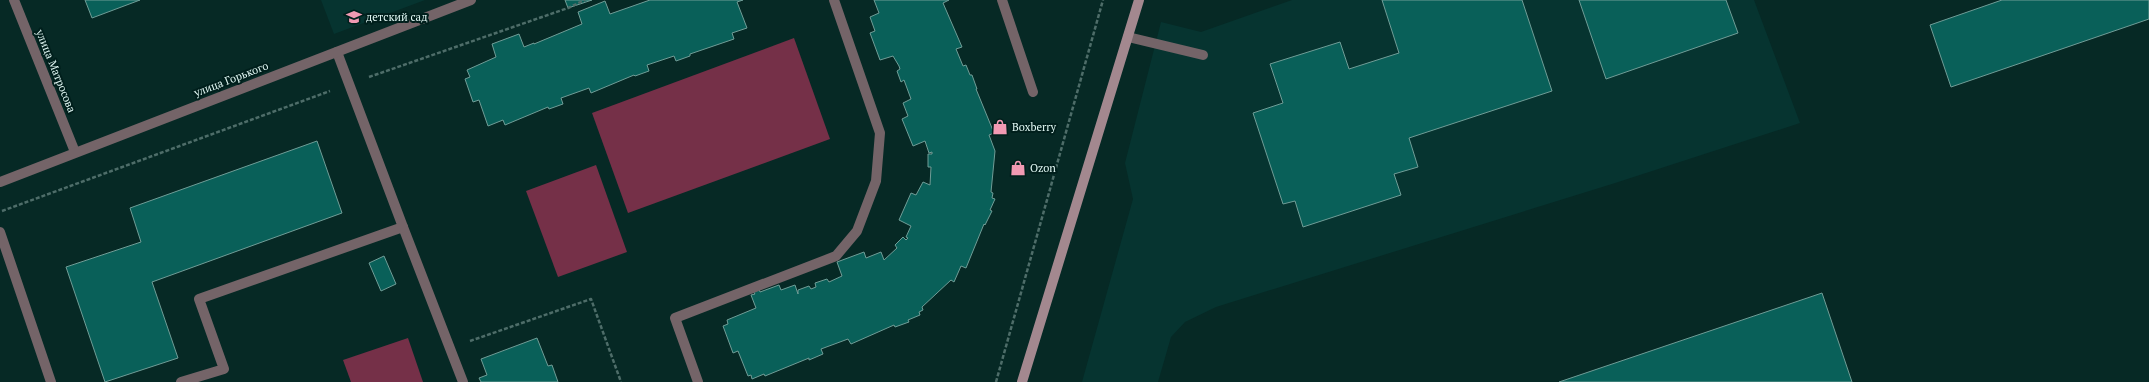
<svg xmlns="http://www.w3.org/2000/svg" width="2149" height="382" viewBox="0 0 2149 382" font-family="'PT Serif',serif">
<style>
.built{fill:#063430}
.green{fill:#753048}
.building{fill:#096059;stroke:#709d97}
.lines{fill:none;stroke-linecap:round;stroke-linejoin:round}
.path{stroke:#4e6d69;stroke-width:2.5;stroke-dasharray:4 2;stroke-linecap:butt}
.lane{stroke:#746468;stroke-width:10}
.street{stroke:#746468;stroke-width:10}
.secondary{stroke:#a3888f;stroke-width:10}
.labels{text-anchor:middle;stroke-width:4;stroke-linejoin:round;paint-order:stroke}
.poi-label{font-size:11px;fill:#e1f8f4;stroke:#001f1c;text-anchor:start}
.street-label{font-size:11px;fill:#e1f8f4;stroke:#001f1c}
</style>
<rect width="100%" height="100%" fill="#062925"/>
<g class="built">
<path d="M321,0H425L334,34Z"/>
<path d="M1292,0H1754L1800,123L1612,184L1216,307L1185,322L1171,337L1158,382H1082L1133,199L1125,163L1161,22L1201,32Z"/>
</g>
<g class="green">
<path d="M794,38L830,139L628,213L592,113Z"/>
<path d="M596,165L627,252L558,277L526,191Z"/>
<path d="M408,338L423,382H351L343,360Z"/>
</g>
<g class="building">
<path d="M85,0H140L92,18Z"/>
<path d="M565,0H592L568,8Z"/>
<path d="M650,0H743L737,2L747,28L732,33L734,39L690,54V56L676,61L674,56L647,65L649,71L635,76L634,75L591,93L589,88L561,98L563,104L549,109L548,107L505,125L503,120L488,126L479,100L473,102L465,79L470,77L467,70L496,57L492,44L519,34L524,47L534,43V44L582,24L578,12L605,1L610,14Z"/>
<path d="M874,0H949L943,3L962,47L956,49L963,66L966,65L970,75H972L977,89H976L994,133L989,135L995,151L991,192L993,193L992,198L995,199L990,210L992,211L985,225L984,224L966,268L961,266L954,282L951,280L922,307L923,310L919,312L920,315L908,320L909,322L895,327L894,325L851,344L848,339L821,349L823,354L809,360V358L765,376L764,374L752,379L751,375L748,376L738,351L733,353L723,326L728,324L727,320L756,308L751,295L755,294L753,291L759,289L760,292L779,285L781,290L795,285L798,294V290L809,286L811,289L816,287L815,283L827,279L829,282L842,276L837,262L864,252L866,258L881,252L884,260L897,248L895,245L903,237L906,240L908,238L906,237L911,226L899,220L911,193L916,195L923,182L930,185L931,167H928V154H932V152L929,153L925,141L913,146L902,119L908,116L903,103L911,99L904,80L901,82L897,71L900,69L899,66L893,56L880,60L870,33L875,31L870,17L879,13Z"/>
<path d="M1382,0H1522L1552,91L1409,138L1418,167L1394,174L1401,195L1303,227L1295,201L1283,204L1253,113L1283,103L1270,64L1340,42L1349,69L1399,53Z"/>
<path d="M1579,0H1726L1738,33L1606,79Z"/>
<path d="M2002,0H2149V19L1951,87L1930,25Z"/>
<path d="M317,141L342,213L152,282L178,358L105,382L66,267L141,242L130,208Z"/>
<path d="M384,256L396,284L381,291L369,263Z"/>
<path d="M1822,293L1852,382H1559Z"/>
<path d="M537,338L548,366L552,365L558,382H481L479,378L487,375L481,359Z"/>
</g>
<g class="lines">
<g class="path">
<path d="M369,77L568,8L585,0"/>
<path d="M2,211L330,91"/>
<path d="M470,341L591,299L621,382"/>
<path d="M996,382L1103,0"/>
</g>
<g class="lane">
<path d="M1002,0L1033,92"/>
<path d="M1128,37L1203,55"/>
<path d="M403,227L463,382"/>
<path d="M0,232L51,382"/>
<path d="M181,382L224,369L199,299L403,227L337,52"/>
<path d="M698,382L675,318L836,256L857,231L876,181L880,133L834,0"/>
</g>
<g class="street">
<path d="M14,0L75,152"/>
<path d="M0,182L471,0"/>
</g>
<path class="secondary" d="M1022,382L1139,0"/>
</g>
<defs>
<symbol id="school-bare" viewBox="-9 -9 18 18"><path d="M0-5L7-2L0 1L-7-2ZM-4 1L0 2.5L4 1V4Q0 6-4 4Z" fill="#f19ab3" stroke="#001f1c" stroke-width="2.5" paint-order="stroke"/></symbol>
<symbol id="shop-bare" viewBox="-9 -9 18 18"><path d="M-5-2.5h2.3a2.7 3.5 0 0 1 5.4 0H5L5.5 6h-11ZM-1.5-2.5h3a1.5 2.3 0 0 0-3 0Z" fill="#f19ab3" stroke="#001f1c" stroke-width="2.5" paint-order="stroke"/></symbol>
</defs>
<g fill-rule="evenodd">
<use href="#school-bare" x="343" y="6" width="22" height="22"/>
<use href="#shop-bare" x="989" y="116" width="22" height="22"/>
<use href="#shop-bare" x="1007" y="157" width="22" height="22"/>
</g>
<g class="labels">
<g class="poi-label">
<text x="366" y="21">детский сад</text>
<text x="1012" y="131">Boxberry</text>
<text x="1030" y="172">Ozon</text>
</g>
<g class="street-label">
<text transform="translate(56 71) rotate(68)" y="4">улица Матросова</text>
<text transform="translate(231 79) rotate(-21)" y="4">улица Горького</text>
</g>
</g>
</svg>
